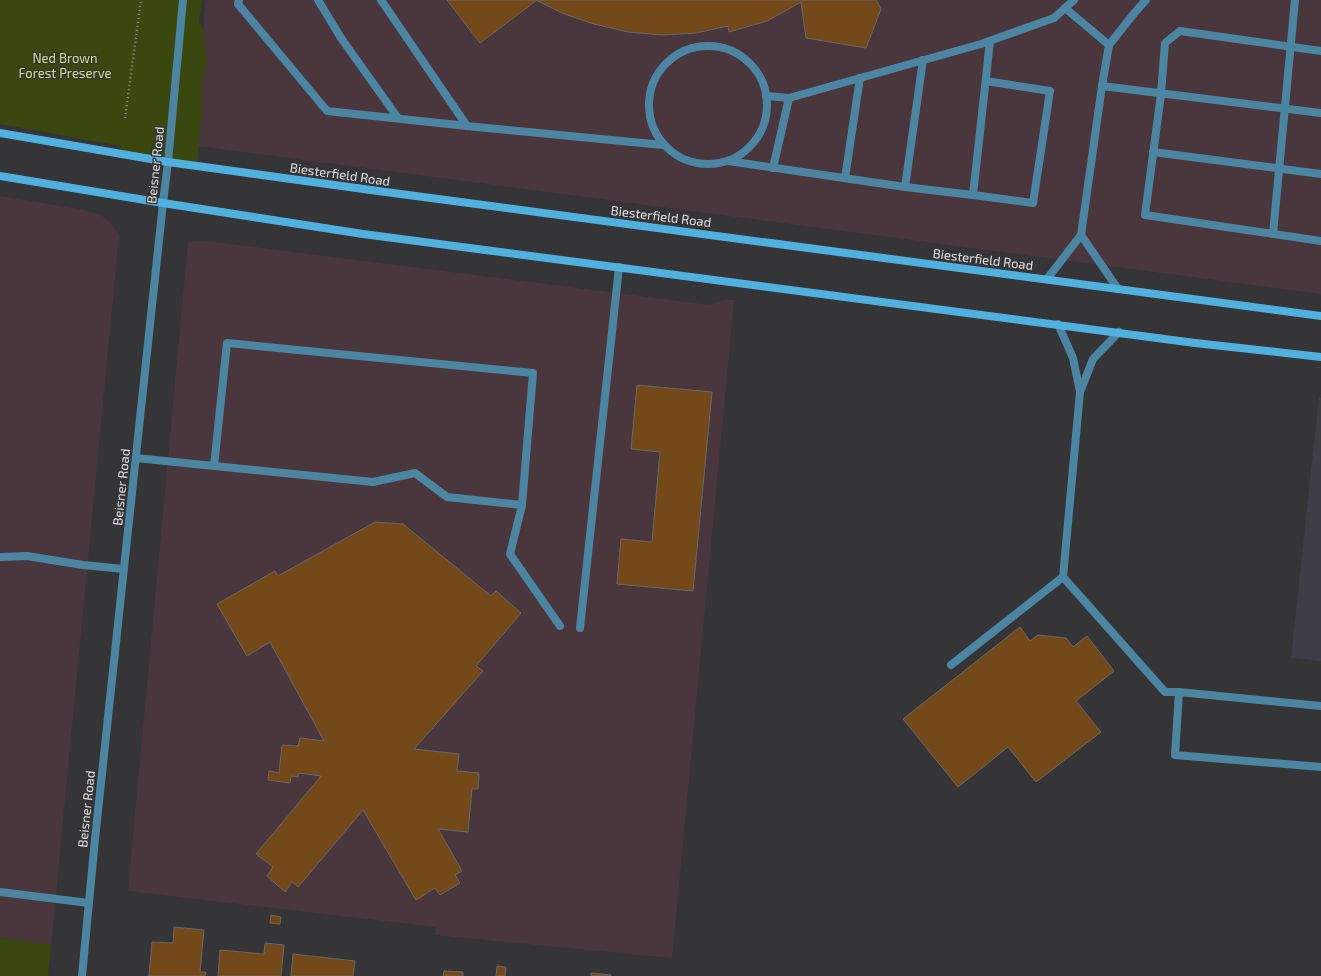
<svg xmlns="http://www.w3.org/2000/svg" width="1321" height="976" viewBox="0 0 1321 976" font-family="'Exo 2',sans-serif">
<style>
.built{fill:#3f3d46}
.medical{fill:#4a373e}
.green{fill:#3a470e}
.building{fill:#73491a;stroke:#6a6765}
.lines{fill:none;stroke-linecap:round;stroke-linejoin:round}
.path{stroke:#8c8c8e;stroke-width:2.5;stroke-dasharray:1 3;stroke-linecap:butt}
.service{stroke:#4c85a1;stroke-width:8}
.minor{stroke:#4c85a1;stroke-width:8}
.secondary{stroke:#51b1de;stroke-width:8}
.labels{text-anchor:middle;stroke-width:3;stroke-linejoin:round;paint-order:stroke}
.park-label{font-size:13px;fill:#c7e47c;stroke:#353538}
.street-label{font-size:13px;fill:#e0e0e2;stroke:#353538}
</style>
<rect width="100%" height="100%" fill="#353538"/>
<path class="built" d="M1319,397L1321,398V661L1291,658Z"/>
<g class="medical">
<path d="M206,0H1321V294L192,145Z"/>
<path d="M0,196L84,210L101,215L111,224L119,235L51,945L0,938Z"/>
<path d="M196,241L214,242L710,305L723,300H734L672,958L435,935L436,927L128,891L188,243Z"/>
</g>
<g class="green">
<path d="M0,0H202L199,22L203,30L207,61L202,84V107L197,166L120,154L121,146L0,124Z"/>
<path d="M0,938L51,945L48,976H0Z"/>
</g>
<g class="building">
<path d="M447,0H537L480,43Z"/>
<path d="M536,0H876L881,9L866,48L806,38L801,2L767,21L729,32L728,26L696,33L662,35L628,32L594,24L562,13Z"/>
<path d="M637,385L712,392L693,591L617,584L621,539L652,542L660,452L631,449Z"/>
<path d="M375,522L403,524L491,596L496,591L521,613L476,666L483,671L414,749L459,754L457,771L479,773L478,789H472L468,832L438,829L462,871L455,875L460,883L440,895L435,888L416,900L363,810L298,887L292,882L285,892L267,876L273,867L256,854L321,776L299,773L298,777L291,776L290,783L268,780L269,771L279,773L282,745L298,746L300,738L324,741L270,642L247,656L217,604L275,571L278,576Z"/>
<path d="M1020,627L1030,641L1038,635L1066,638L1073,647L1087,636L1114,671L1076,701L1101,732L1036,782L1008,747L958,787L903,719Z"/>
<path d="M271,915L281,917L280,924L270,923Z"/>
<path d="M174,927L204,930L200,972H206L205,976H149L152,942L173,943Z"/>
<path d="M265,943L284,945L281,976H218L220,950L264,954Z"/>
<path d="M293,954L355,961L353,976H291Z"/>
<path d="M497,966L506,967L505,976H496Z"/>
<path d="M444,971L463,972V976H443Z"/>
<path d="M591,973L611,975V976H591Z"/>
</g>
<g class="lines">
<path class="path" d="M125,118L141,0"/>
<g class="service">
<path d="M239,0L238,4L327,111L467,126L663,145"/>
<path d="M318,0L341,38L398,118"/>
<path d="M381,0L467,126"/>
<path d="M1065,8L1109,45"/>
<circle cx="708" cy="105" r="59"/>
<path d="M1321,51L1180,31L1165,43L1161,94L1145,215L1321,241"/>
<path d="M923,60L905,187L973,195"/>
<path d="M986,81L1050,91L1033,203L973,195L990,41"/>
<path d="M1102,86L1321,113"/>
<path d="M766,96L789,98L981,44L1054,18L1074,0"/>
<path d="M1153,152L1321,174"/>
<path d="M728,161L905,187"/>
<path d="M773,168L789,98"/>
<path d="M845,178L860,78"/>
<path d="M1273,234L1295,0"/>
<path d="M1081,235L1118,289"/>
<path d="M1047,279L1081,235L1102,86L1109,45L1136,11L1146,0"/>
<path d="M1058,324L1073,358L1080,392"/>
<path d="M1119,332L1093,359L1080,392L1063,577L1165,692H1179L1321,706"/>
<path d="M136,458L373,482L415,473L447,497L522,505L533,373L227,343L214,466"/>
<path d="M522,505L510,554L560,626"/>
<path d="M0,557L27,556L83,565L124,569"/>
<path d="M580,628L619,267"/>
<path d="M951,665L1063,577"/>
<path d="M1179,692L1175,755L1321,767"/>
<path d="M0,892L89,903"/>
</g>
<path class="minor" d="M82,976L95,839L163,203L168,162L183,0"/>
<g class="secondary">
<path d="M0,133L168,162L378,191L1321,316"/>
<path d="M0,176L163,203L363,234L1195,343L1321,357"/>
</g>
</g>
<g class="labels">
<g class="park-label">
<text x="65" y="63">Ned Brown<tspan x="65" dy="15">Forest Preserve</tspan></text>
</g>
<g class="street-label">
<text transform="translate(155 165) rotate(-84)" y="5">Beisner Road</text>
<text transform="translate(340 174) rotate(8)" y="5">Biesterfield Road</text>
<text transform="translate(661 216) rotate(7)" y="5">Biesterfield Road</text>
<text transform="translate(983 259) rotate(7)" y="5">Biesterfield Road</text>
<text transform="translate(121 487) rotate(-84)" y="5">Beisner Road</text>
<text transform="translate(86 809) rotate(-84)" y="5">Beisner Road</text>
</g>
</g>
</svg>
